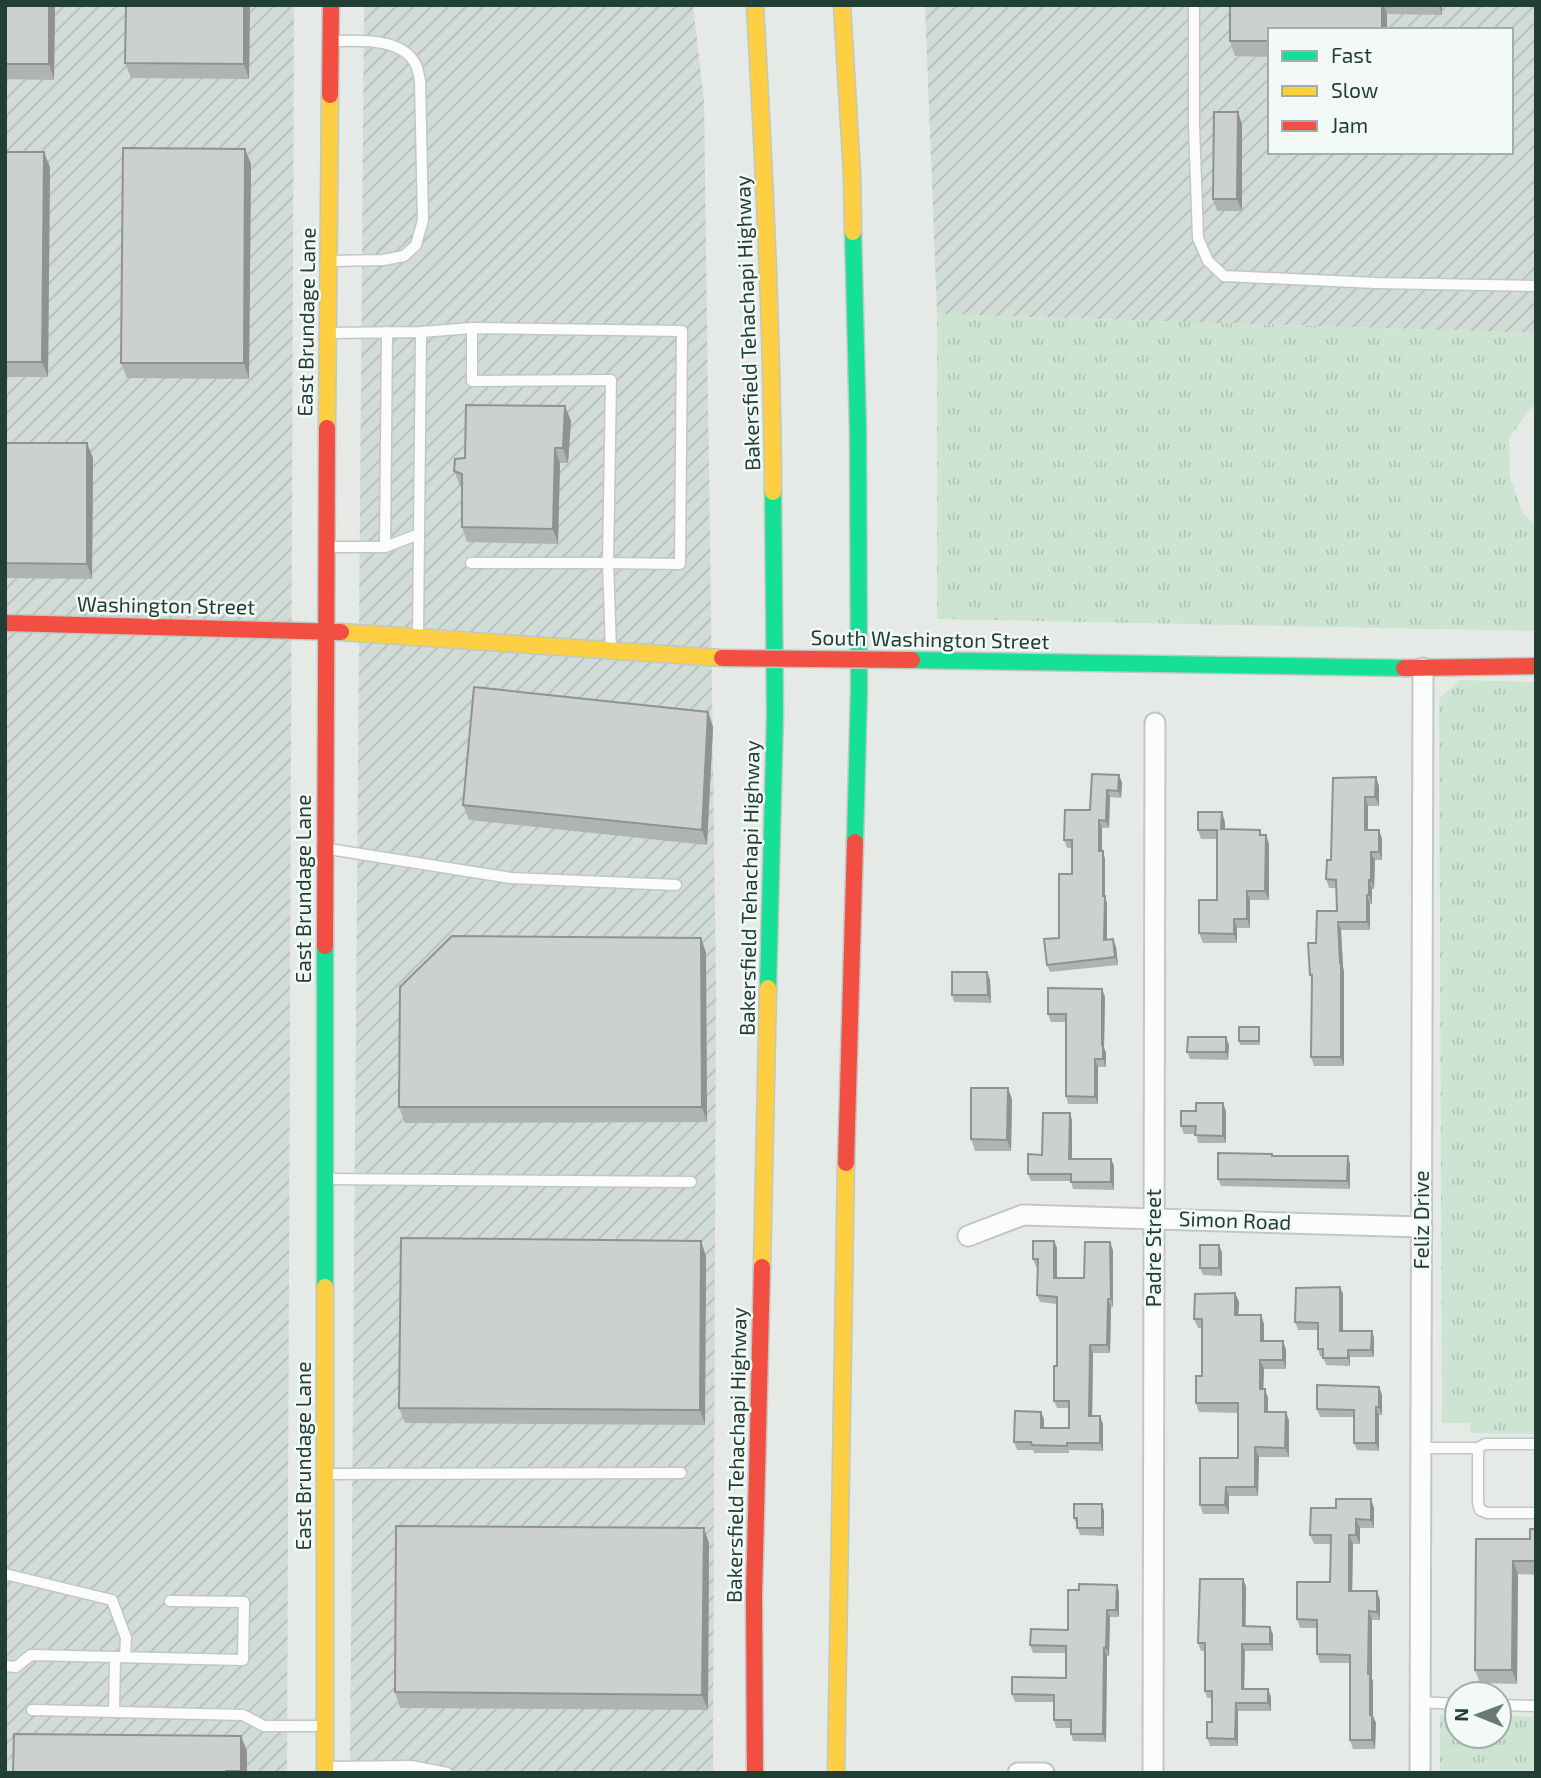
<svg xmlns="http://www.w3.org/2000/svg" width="1541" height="1778" viewBox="0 0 1541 1778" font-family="'Exo 2',sans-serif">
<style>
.industrial{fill:url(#industrial-furrows);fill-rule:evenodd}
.grass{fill:url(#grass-tufts)}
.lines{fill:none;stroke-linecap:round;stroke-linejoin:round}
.lane-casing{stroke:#c2c7c4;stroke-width:13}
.street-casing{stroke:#c2c7c4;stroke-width:23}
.fast-casing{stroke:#c0c8c4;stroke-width:19}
.slow-casing{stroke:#c0c8c4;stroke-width:19}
.jam-casing{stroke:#c0c8c4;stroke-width:19}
.lane{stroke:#fbfcfb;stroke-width:10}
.street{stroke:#fbfcfb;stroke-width:19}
.fast{stroke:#16e098;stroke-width:16}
.slow{stroke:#ffcf43;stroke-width:16}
.jam{stroke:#f24e42;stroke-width:16}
.jam-bridge-casing{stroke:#c0c8c4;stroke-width:19;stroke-linecap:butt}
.jam-bridge{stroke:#f24e42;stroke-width:16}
.wall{fill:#afb4b2}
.shaded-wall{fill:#8f9291}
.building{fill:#ccd1cf;stroke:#8f9291;stroke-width:2}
.labels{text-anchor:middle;stroke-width:5;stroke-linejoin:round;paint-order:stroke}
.street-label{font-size:21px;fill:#213f34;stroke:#f3f9f6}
</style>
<defs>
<pattern id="industrial-furrows" width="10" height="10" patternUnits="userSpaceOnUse" patternTransform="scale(1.75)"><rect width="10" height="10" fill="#d2dcd7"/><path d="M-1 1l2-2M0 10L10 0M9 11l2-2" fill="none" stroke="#b4beb9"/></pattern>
<pattern id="grass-tufts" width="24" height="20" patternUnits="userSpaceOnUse" patternTransform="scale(1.75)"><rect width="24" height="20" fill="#cde4d2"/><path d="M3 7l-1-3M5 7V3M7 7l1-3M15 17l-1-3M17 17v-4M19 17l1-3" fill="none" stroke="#b0c5b5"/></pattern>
</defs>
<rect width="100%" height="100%" fill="#e5eae7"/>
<g class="industrial">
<path d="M5,5H294L287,1773H5Z"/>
<path d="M364,5H693L704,102L716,987L713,1773H350Z"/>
<path d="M925,5H1536V333L937,314ZM1270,30H1511V152H1270Z"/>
</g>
<g class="grass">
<path d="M937,314L1536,333V403L1529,410L1509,439L1510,477L1523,514L1536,525V631L937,619Z"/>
<path d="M1460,680L1536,682V1434L1470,1433V1423H1442L1439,699Z"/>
<path d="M1440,1715L1457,1716V1736H1499V1716L1536,1717V1773H1440Z"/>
</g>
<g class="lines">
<defs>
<g id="lane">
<path d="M1194,5V125L1198,238L1208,261L1224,276L1376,283L1536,286"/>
<path d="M329,261L383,260L404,256L416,245L423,220L420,81C419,76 418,69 416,65C402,37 360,41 334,41"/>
<path d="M329,333L421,332L472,328L682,331L680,564L608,563L611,380L472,381V328"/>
<path d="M327,547H385L419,534"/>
<path d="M385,547L387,332"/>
<path d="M471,563H608L611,650"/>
<path d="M418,637L421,332"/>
<path d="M329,849L511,878L676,885"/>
<path d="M328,1179L691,1182"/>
<path d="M1422,1448H1478L1485,1444H1536"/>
<path d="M1478,1448V1503L1480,1510L1487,1513H1536"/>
<path d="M326,1474L681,1473"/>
<path d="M5,1574L112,1600L126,1638L125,1657"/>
<path d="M115,1657L243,1660L244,1602L170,1601"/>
<path d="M5,1666L16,1667L31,1655L115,1657L114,1712"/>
<path d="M1420,1702L1457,1704"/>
<path d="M1499,1705L1536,1706"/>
<path d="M32,1710L243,1715L264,1726H323"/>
<path d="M329,1767L411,1766L447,1773"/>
</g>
<g id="street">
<path d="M968,1236L1023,1215L1422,1227"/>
<path d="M1018,1773H1044"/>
<path d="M1153,1773L1155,723"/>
<path d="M1420,1773L1423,668"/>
</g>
<g id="fast">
<path d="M853,232L858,430L859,690L855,842"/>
<path d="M912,660L1404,668"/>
<path d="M325,946V1287"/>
<path d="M768,988L775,714L773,492"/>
</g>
<g id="slow">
<path d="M755,5C764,167 772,329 773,492"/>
<path d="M842,5L852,174L853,232"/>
<path d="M327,428L330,95"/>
<path d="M341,632L722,658"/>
<path d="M762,1267L768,988"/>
<path d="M325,1287V1773"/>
<path d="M836,1773L846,1163"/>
</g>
<g id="jam">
<path d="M330,95L331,5"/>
<path d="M5,623L341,632"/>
<path d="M1404,668L1536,666"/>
<path d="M325,946L327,428"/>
<path d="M846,1163L855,842"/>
<path d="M755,1773L754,1596L762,1267"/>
</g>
</defs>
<use href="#lane" class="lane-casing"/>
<use href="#street" class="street-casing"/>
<use href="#fast" class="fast-casing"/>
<use href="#slow" class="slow-casing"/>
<use href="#jam" class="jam-casing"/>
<use href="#lane" class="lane"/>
<use href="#street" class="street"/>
<use href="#fast" class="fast"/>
<use href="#slow" class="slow"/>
<use href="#jam" class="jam"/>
<defs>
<path id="jam-bridge" d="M722,658L912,660"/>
</defs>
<use href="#jam-bridge" class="jam-bridge-casing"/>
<use href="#jam-bridge" class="jam-bridge"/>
</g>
<g class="wall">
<path d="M5,5H55L54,80L5,79Z"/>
<path d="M126,5H250L249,79L131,78L125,63Z"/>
<path d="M1230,5H1442V15L1387,14L1270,30V57L1235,56L1230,41Z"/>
<path d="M1242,124V211H1217L1213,199Z"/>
<path d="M245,149L251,164L249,379L127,378L121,363Z"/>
<path d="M5,152L50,167L48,377H5Z"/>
<path d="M565,406L571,421L568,463H560L558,544L467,542L462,527V487L460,486L454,471L465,458Z"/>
<path d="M5,443H87L93,458L92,579L5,578Z"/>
<path d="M708,712L713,727L707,845L469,820L463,805Z"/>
<path d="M1119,775L1122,783L1121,798L1110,797L1109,828H1102V851L1105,859V898L1107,903V940L1116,947L1118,965L1050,972L1047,965L1059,938L1072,874V848H1067L1064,840Z"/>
<path d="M1333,778L1379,786V806H1368V830H1379L1382,839V860H1375L1374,889H1372V904H1370V930H1341L1343,967L1344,971V1066H1314L1311,1057L1312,979L1310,975L1316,943L1337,911L1336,888H1329L1326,879L1331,860Z"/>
<path d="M1225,822V829L1266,835L1269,844V900H1250V928H1237V943H1203L1199,933L1217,900V839H1201L1198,830Z"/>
<path d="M701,938L706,953L707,1122L405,1123L399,1107Z"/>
<path d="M987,972L990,980L991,1003L954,1002L952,995Z"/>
<path d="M1102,989L1105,997L1104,1048L1106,1053V1067H1098V1104H1068L1066,1096V1022H1051L1048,1014Z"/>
<path d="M1259,1027L1260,1031V1045H1240L1239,1041Z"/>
<path d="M1226,1037L1229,1045L1228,1060L1190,1059L1187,1052Z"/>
<path d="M1012,1099L1011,1151H975L971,1139Z"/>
<path d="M1226,1111V1143H1198L1196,1134H1184L1181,1126Z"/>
<path d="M1072,1120V1159H1111L1114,1166V1190L1073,1189L1071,1181H1031L1028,1174L1042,1155Z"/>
<path d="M1273,1156L1350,1164V1189L1221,1186L1218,1179Z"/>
<path d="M1054,1241L1057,1248V1278H1084L1113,1250V1307H1111L1110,1353H1093L1092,1416L1103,1424V1451L1069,1450V1453H1034L1033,1450H1017L1014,1442L1041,1412L1044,1419V1428H1069V1408H1057L1054,1401L1057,1366V1304L1040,1302L1037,1295V1267H1036L1033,1259Z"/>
<path d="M1219,1245L1222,1253V1276L1203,1275L1200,1268Z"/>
<path d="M706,1256L705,1425L405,1423L399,1408Z"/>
<path d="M1340,1287L1343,1294V1331H1372L1374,1338V1357H1350V1366L1326,1365L1323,1357L1320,1356L1318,1349V1330H1298L1295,1322Z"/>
<path d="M1235,1293L1239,1302L1238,1315H1261L1264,1324V1341H1283L1286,1350V1369H1264L1263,1389L1268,1398V1412H1286L1289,1421V1457H1259L1258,1496H1229V1514H1203L1200,1505L1238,1458V1413L1199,1412L1196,1403L1202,1376V1328H1198L1194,1319Z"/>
<path d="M1379,1387L1382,1395V1415H1379V1451L1357,1450L1354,1443V1417H1320L1317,1409Z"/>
<path d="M1102,1504L1104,1511V1536L1080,1535L1074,1518Z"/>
<path d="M1374,1508V1528H1360V1544H1353L1352,1591L1380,1600V1620H1372V1679L1373,1682V1716L1376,1723L1375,1749H1353L1350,1740V1663H1320L1317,1654V1628H1300L1297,1619L1330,1582L1331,1544H1314L1310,1535Z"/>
<path d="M1536,1529V1575L1518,1574L1517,1684L1480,1683L1475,1670L1476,1539H1530Z"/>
<path d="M709,1543L708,1710L400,1708L395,1692Z"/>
<path d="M1117,1585L1119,1592V1617H1110L1109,1656H1107L1106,1742L1073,1741L1071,1734V1728H1056L1054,1720V1702H1015L1012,1694L1066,1678V1653H1033L1030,1645L1068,1630L1079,1590Z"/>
<path d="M1246,1586V1626L1273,1634V1651H1245L1244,1689L1271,1697V1711H1238V1746H1210L1207,1738L1212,1722V1698H1207L1205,1691V1651H1201L1198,1643Z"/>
</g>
<g class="shaded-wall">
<path d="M49,5H55L54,80L49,64Z"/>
<path d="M244,5H250L249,79L244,64Z"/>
<path d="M1382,5H1384L1387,14V30H1382Z"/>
<path d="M1439,5H1442V15Z"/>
<path d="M1238,112L1242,124V211L1237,199Z"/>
<path d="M245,149L251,164L249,379L244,363Z"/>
<path d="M44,152L50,167L48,377L42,362Z"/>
<path d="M565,406L571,421L568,463L563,448Z"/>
<path d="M87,443L93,458L92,579L87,564Z"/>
<path d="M555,448L560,463L558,544L553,529Z"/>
<path d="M708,712L713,727L707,845L702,830Z"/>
<path d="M1119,775L1122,783L1121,798L1118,791Z"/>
<path d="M1376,777L1379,786V806L1375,797Z"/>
<path d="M1107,790L1110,797L1109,828L1106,821Z"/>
<path d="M1365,797L1368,806V839L1365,830Z"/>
<path d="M1222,812L1225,822V839L1221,829Z"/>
<path d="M1099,820L1102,828V859L1099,851Z"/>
<path d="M1379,830L1382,839V860L1379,852Z"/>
<path d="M1266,835L1269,844V900L1265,891Z"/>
<path d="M1103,851L1105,859V898L1107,903V948L1104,940Z"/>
<path d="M1371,852L1375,860L1374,889L1371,881Z"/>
<path d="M1369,880L1372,889V904L1369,895Z"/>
<path d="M1247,891L1250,900V928L1247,919Z"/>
<path d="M1367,895L1370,904V930L1367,922Z"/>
<path d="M1234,919L1237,928V943L1234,934Z"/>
<path d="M1338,922L1341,930L1343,967L1344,971V1066L1341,1057L1340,963Z"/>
<path d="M701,938L706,953L707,1122L702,1107Z"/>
<path d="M1113,939L1116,947L1118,965L1115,957Z"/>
<path d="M987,972L990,980L991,1003L988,995Z"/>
<path d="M1102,989L1105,997L1104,1048L1106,1053V1067L1103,1059L1102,1045Z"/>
<path d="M1226,1037L1229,1045L1228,1060L1226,1052Z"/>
<path d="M1095,1059L1098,1067V1104L1095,1097Z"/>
<path d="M1008,1088L1012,1099L1011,1151L1007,1140Z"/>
<path d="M1223,1103L1226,1111V1143L1223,1136Z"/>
<path d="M1070,1113L1072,1120V1166L1069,1159Z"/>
<path d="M1348,1156L1350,1164V1189L1347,1181Z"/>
<path d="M1111,1159L1114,1166V1190L1111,1182Z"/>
<path d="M701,1241L706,1256L705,1425L700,1410Z"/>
<path d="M1054,1241L1057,1248V1286L1054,1278Z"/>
<path d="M1110,1242L1113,1250V1307L1111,1299Z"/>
<path d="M1219,1245L1222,1253V1276L1219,1268Z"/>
<path d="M1340,1287L1343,1294V1338L1340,1331Z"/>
<path d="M1235,1293L1239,1302L1238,1324L1235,1315Z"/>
<path d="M1108,1299L1111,1307L1110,1353L1107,1345Z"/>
<path d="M1261,1315L1264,1324V1350L1261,1341Z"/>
<path d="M1372,1331L1374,1338V1357L1371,1350Z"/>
<path d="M1283,1341L1286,1350V1369L1283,1360Z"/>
<path d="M1090,1345L1093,1353L1092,1424L1089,1416Z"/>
<path d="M1348,1350L1350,1357V1366L1348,1358Z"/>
<path d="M1260,1360L1264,1369L1263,1398L1260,1389Z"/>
<path d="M1379,1387L1382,1395V1415L1379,1407Z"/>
<path d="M1265,1389L1268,1398V1421L1265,1412Z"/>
<path d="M1376,1407L1379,1415V1451L1376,1443Z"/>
<path d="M1041,1412L1044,1419V1436L1041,1428Z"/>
<path d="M1286,1412L1289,1421V1457L1285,1448Z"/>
<path d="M1100,1416L1103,1424V1451L1100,1443Z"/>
<path d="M1255,1447L1259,1457L1258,1496L1255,1487Z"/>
<path d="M1226,1487L1229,1496V1514L1225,1505Z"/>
<path d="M1371,1499L1374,1508V1528L1371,1520Z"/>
<path d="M1102,1504L1104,1511V1536L1102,1528Z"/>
<path d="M1356,1519L1360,1528V1544L1356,1535Z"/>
<path d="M704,1528L709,1543L708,1710L702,1695Z"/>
<path d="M1349,1535L1353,1544L1352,1599L1349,1591Z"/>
<path d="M1513,1561L1518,1574L1517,1684L1512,1670Z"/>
<path d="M1243,1579L1246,1586L1245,1634L1243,1626Z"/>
<path d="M1117,1585L1119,1592V1617L1116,1610Z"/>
<path d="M1377,1591L1380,1600V1620L1377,1612Z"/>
<path d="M1107,1610L1110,1617L1109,1656L1106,1648Z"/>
<path d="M1369,1611L1372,1620V1679L1373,1682V1716L1376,1723L1375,1749L1372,1740L1370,1715Z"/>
<path d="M1270,1627L1273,1634V1651L1270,1644Z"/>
<path d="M1242,1644L1245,1651L1244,1696L1242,1689Z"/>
<path d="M1104,1648L1107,1656L1106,1742L1103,1734Z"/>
<path d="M1268,1689L1271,1697V1711L1268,1703Z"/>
<path d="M1236,1703L1238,1711V1746L1235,1739Z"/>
<path d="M241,1736L247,1751V1773H241Z"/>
</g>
<g class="building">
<rect x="5" y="5" width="44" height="59"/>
<path d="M126,5H244V64L125,63Z"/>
<path d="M1230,5H1382V30H1270V41H1230Z"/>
<path d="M1214,112H1238L1237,199H1213Z"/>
<path d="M123,148L245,149L244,363H121Z"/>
<path d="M5,152H44L42,362H5Z"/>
<path d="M466,405L565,406L563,448H555L553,529L462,527V474L454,471L455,459L465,458Z"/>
<path d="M5,443H87V564L5,563Z"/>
<path d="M474,687L708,712L702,830L463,805Z"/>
<path d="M1092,774L1119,775L1118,791L1107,790L1106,821L1099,820V851H1103V896H1105L1104,940L1113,939L1115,957L1047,965L1044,939L1059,938V874H1072V840H1064L1065,810H1090Z"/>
<path d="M1376,777L1375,797H1365V830H1379V852H1371V881L1369,880V895H1367V922H1338L1340,963H1341V1057H1311L1312,975H1310L1308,943H1316L1317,911H1337L1336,880L1326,879L1327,860H1331L1333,778Z"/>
<path d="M1198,812H1222L1221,829L1260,830V835H1266L1265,891H1247V919H1234V934L1199,933V900H1217V830H1198Z"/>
<path d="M452,936L701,938L702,1107H399L400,987Z"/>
<path d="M952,972H987L988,995H952Z"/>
<path d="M1048,988L1102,989V1045H1103V1059H1095V1097L1066,1096V1014H1048Z"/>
<rect x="1239" y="1027" width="20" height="14"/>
<path d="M1188,1037H1226V1052H1187Z"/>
<path d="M971,1088H1008L1007,1140L971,1139Z"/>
<path d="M1196,1103H1223V1136L1195,1135L1196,1126H1181V1111H1196Z"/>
<path d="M1043,1113H1070L1069,1159H1111V1182H1071V1174H1028V1154L1042,1155Z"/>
<path d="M1218,1153L1272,1154V1156H1348L1347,1181L1218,1179Z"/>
<path d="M401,1238L701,1241L700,1410L399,1408Z"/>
<path d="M1033,1241H1054V1278H1084L1085,1242H1110L1111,1299H1108L1107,1345H1090L1089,1416H1100V1443H1067V1446L1032,1445L1031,1442H1014L1015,1411L1041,1412V1428H1069V1401H1054V1366H1057V1297L1037,1295L1038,1259H1033Z"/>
<rect x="1200" y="1245" width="19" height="23"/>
<path d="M1340,1287V1331H1372L1371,1350H1348V1358H1323V1349H1318V1323L1295,1322L1296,1288Z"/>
<path d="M1235,1293V1315H1261V1341H1283V1360H1260V1389H1265V1412H1286L1285,1448L1255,1447V1487H1226L1225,1505H1200V1458H1238V1403H1196V1376H1202V1319H1194L1195,1294Z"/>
<path d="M1317,1385L1379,1387V1407H1376V1443H1354V1410L1317,1409Z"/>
<path d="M1336,1499H1371V1520L1356,1519V1535H1349V1591H1377V1612L1369,1611L1368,1674H1370V1715H1372V1740H1350V1655L1317,1654V1620L1297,1619V1582H1330L1331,1535H1310L1311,1508H1336Z"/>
<path d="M1074,1504H1102V1528H1077V1518H1074Z"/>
<path d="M396,1526L704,1528L702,1695L395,1692Z"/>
<path d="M1530,1529H1536V1561H1513L1512,1670H1475L1476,1539H1530Z"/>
<path d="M1200,1579H1243V1626L1270,1627V1644H1242V1689H1268V1703H1236L1235,1739L1207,1738V1722H1212V1691H1205V1643H1198Z"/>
<path d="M1079,1584L1117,1585L1116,1610H1107L1106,1648H1104L1103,1734H1071V1720H1054V1695L1012,1694V1677L1066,1678V1646L1030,1645L1031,1629L1068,1630V1590H1079Z"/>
<path d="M14,1734L241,1736V1771H226V1773H13Z"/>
</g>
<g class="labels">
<g class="street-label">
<text transform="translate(307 322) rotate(-89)" y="7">East Brundage Lane</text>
<text transform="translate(748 323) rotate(-92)" y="7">Bakersfield Tehachapi Highway</text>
<text transform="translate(166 606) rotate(1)" y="7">Washington Street</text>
<text transform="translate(930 640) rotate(1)" y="7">South Washington Street</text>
<text transform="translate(750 888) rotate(-89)" y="7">Bakersfield Tehachapi Highway</text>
<text transform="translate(304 889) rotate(-90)" y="7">East Brundage Lane</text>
<text transform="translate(1422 1220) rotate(-90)" y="7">Feliz Drive</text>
<text transform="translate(1235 1221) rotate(2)" y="7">Simon Road</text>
<text transform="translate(1154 1248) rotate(-90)" y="7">Padre Street</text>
<text transform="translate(737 1455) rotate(-89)" y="7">Bakersfield Tehachapi Highway</text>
<text transform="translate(304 1456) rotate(-90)" y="7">East Brundage Lane</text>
</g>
</g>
<rect width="1541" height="1778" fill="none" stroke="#213f34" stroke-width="14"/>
<rect x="1268" y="28" width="245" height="126" fill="#f3f9f6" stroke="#9fafa8" stroke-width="2"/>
<rect x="1282" y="51" width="35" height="10" fill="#16e098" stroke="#9fafa8" stroke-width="2"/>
<text x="1331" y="63" font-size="21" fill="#213f34">Fast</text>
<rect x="1282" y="86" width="35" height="10" fill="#ffcf43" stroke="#9fafa8" stroke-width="2"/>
<text x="1331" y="98" font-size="21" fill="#213f34">Slow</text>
<rect x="1282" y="121" width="35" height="10" fill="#f24e42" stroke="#9fafa8" stroke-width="2"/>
<text x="1331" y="133" font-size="21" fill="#213f34">Jam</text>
<g transform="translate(1478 1715) rotate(271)"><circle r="33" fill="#f3f9f6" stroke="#9fafa8" stroke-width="2"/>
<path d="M0-5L12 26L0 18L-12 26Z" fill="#667b73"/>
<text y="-10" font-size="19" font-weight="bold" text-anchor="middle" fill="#213f34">N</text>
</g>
</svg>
